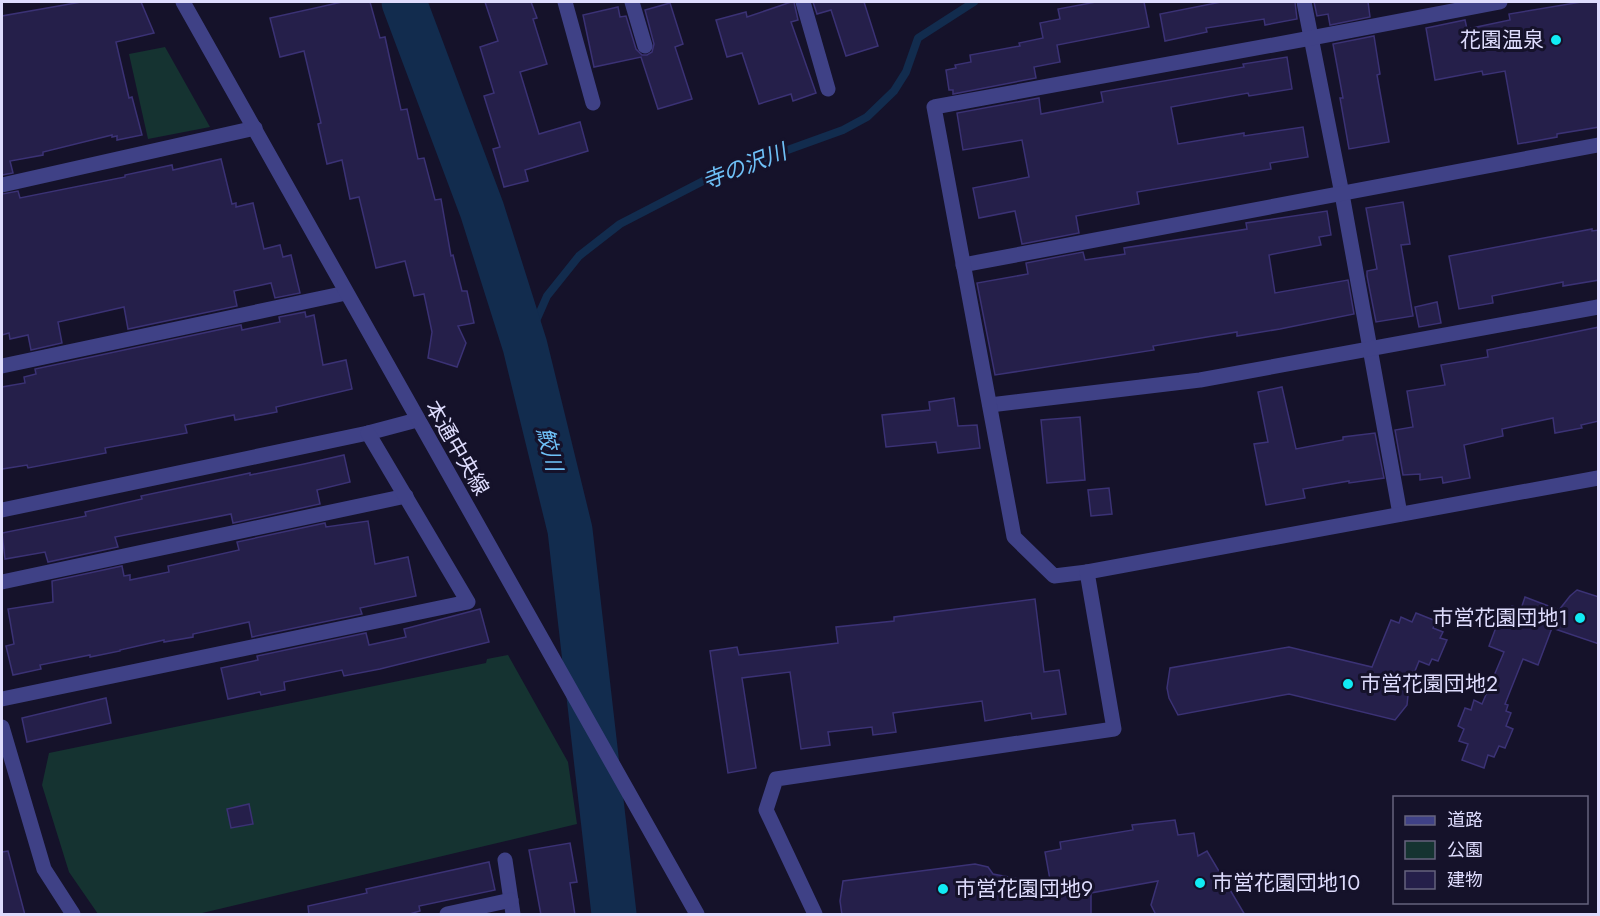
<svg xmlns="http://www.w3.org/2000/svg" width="1600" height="916" viewBox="0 0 1600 916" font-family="Jost,'Noto Sans JP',sans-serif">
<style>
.green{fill:#153331}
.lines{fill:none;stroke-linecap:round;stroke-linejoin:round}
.stream{stroke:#122c4e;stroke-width:8}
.river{stroke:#122c4e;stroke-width:45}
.building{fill:#251f4a;stroke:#3b3275;stroke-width:1.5}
.minor{stroke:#3f4186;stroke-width:15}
.tertiary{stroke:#3f4186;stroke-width:15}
.poi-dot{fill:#11ebf4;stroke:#15122a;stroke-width:2}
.labels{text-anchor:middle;stroke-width:6;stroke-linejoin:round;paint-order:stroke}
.poi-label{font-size:21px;fill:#dedcfd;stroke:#15122a;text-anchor:start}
.street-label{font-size:21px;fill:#dedcfd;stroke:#15122a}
.water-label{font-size:22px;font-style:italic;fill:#6fc1f8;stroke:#15122a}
</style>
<rect width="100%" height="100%" fill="#15122a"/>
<g class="green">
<path d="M165,47L210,127L148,139L129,54Z"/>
<path d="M508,655L568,762L577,824L198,914H98L69,872L42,785L49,753L486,663L487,659Z"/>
</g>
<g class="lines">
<path class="stream" d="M525,346L547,296L579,256L620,224L707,179L843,130L867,117L894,91L906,72L918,38L974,2"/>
<path class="river" d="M404,2L482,210L525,346L570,530L614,914"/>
</g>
<g class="building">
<path d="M81,2H141L154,33L116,42L129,98L132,97L142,135L117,140V136L112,137V135L43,152V155L10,161L13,173L2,175V16Z"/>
<path d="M342,2H370L380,38L385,37L401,110L407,109L418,159L424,158L435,200L441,199L451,256L453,255L462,291H467L474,323L458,326L466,343L457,367L428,358L432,332L424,294L414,296L405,261L376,268L359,197L350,199L342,160L327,164L318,124L321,123L304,51L280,57L270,18Z"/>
<path d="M485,2H531L537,18L533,19L547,64L520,72L539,134L580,122L588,151L525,170L528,181L504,187L493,149L500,147L484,96L494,93L480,47L498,41Z"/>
<path d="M791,2H794L798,20L791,22L816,93L793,101L791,94L759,104L742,53L727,57L716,20L746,12L747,17Z"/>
<path d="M813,2H864L878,46L846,56L831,10L817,14Z"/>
<path d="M1096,2H1144L1149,27L1057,45L1060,62L1034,67L1036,78L953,94V90H949L946,70L956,68L955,65L971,62L970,55L1020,46L1019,43L1043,38L1040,23L1060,19L1058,9Z"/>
<path d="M1221,2H1295L1297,19L1265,25L1264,19L1206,28L1207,32L1165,41L1160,14Z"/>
<path d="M1314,2H1368L1370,17L1330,25L1328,14L1317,16Z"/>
<path d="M1581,2H1599V127L1557,134V137L1518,144L1505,71L1483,75L1482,71L1435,80L1426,28L1465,20L1467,29L1510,20L1509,14Z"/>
<path d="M670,3L683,44L675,47L692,99L658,109L641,57L594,67L583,15L618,7L620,17L626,16L636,49L642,55H647L652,52L654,44L645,10Z"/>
<path d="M1374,36L1380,74L1377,75L1389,142L1349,149L1340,98H1343L1333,44Z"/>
<path d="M1287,57L1292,89L1249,96L1248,93L1171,107L1178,144L1244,133V136L1303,127L1308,157L1270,163L1271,169L1137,192L1139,204L1076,216L1079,233L1022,244L1015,211L979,218L973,188L1029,177L1022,140L963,150L957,113L1039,98L1041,114L1103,102L1101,92L1244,67L1243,64Z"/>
<path d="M221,159L232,204L236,203V207L253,203L264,249L280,245L283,257L291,255L300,293L275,298L271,283L234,291L237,306L128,329L124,307L58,322L62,343L31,350L28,335L10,339L9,333L2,335V194L18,191L20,198L125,177V175L172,165L173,170Z"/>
<path d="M1403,202L1410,244L1401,245L1413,316L1376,322L1367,276V271L1377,269L1366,208Z"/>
<path d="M1327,211L1331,235L1319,237L1321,245L1269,255L1275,293L1348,280L1354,314L1280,329L1237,336V332L1153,346L1154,350L995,375L977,283L1028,274L1026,263L1083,252L1085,260L1125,254L1124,248L1247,229L1246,223Z"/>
<path d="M1592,229V231L1599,230V280L1563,286V282L1492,296L1493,303L1459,309L1449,256Z"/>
<path d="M1437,302L1441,323L1419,327L1415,307Z"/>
<path d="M305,312L306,317L314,315L323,365L346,360L352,389L276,407L277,412L235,420L234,415L185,425L187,433L105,448L106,453L28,468L27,465L2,469V387L25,383L24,377L36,374L35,369L241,325L242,330L280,322L279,317Z"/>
<path d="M1599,327V421L1581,425L1582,428L1555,433L1553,418L1502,429L1503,436L1464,445L1470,478L1443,483L1442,477L1420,480V474L1403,475L1395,430L1413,427L1407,391L1445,385L1441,365L1488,357L1487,350Z"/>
<path d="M1282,387L1296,449L1343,440V437L1375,433L1384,478L1349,483V481L1303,489L1305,498L1266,505L1254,444L1268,442L1258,392Z"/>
<path d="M954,398L958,426L977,425L980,448L938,453L936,442L886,447L882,415L930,410L929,402Z"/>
<path d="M1080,417L1085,480L1047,483L1041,420Z"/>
<path d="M344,455L350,482L317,490L320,504L233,523L231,514L115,537L118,547L48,562L45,552L5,559L2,533L86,516L85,512L142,499L141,496L250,473V475L304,464Z"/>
<path d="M1109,488L1112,514L1091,516L1088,490Z"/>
<path d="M368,521L375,564L408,557L416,596L360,608L362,614L252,637L249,622L193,634V637L164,642V640L120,650V651L90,657V655L40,665L41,669L13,675L6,646L14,644L8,609L53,602L52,581L122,566L124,576L130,575V580L169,572L168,566L239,550L237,542L325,523L326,527Z"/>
<path d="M1577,590L1599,597V644L1552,628L1538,665L1523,659L1505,704L1508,705L1506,711L1511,713L1506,726L1513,729L1505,748L1499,746L1494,757L1488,755L1484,768L1462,760L1468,744L1459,741L1464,729L1458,726L1465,708L1471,710L1474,700L1482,704L1504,652L1489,646L1501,614L1508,617L1512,606L1521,609L1525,597L1559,610L1570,596Z"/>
<path d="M1035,599L1044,672L1059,670L1066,714L1032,719L1031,713L985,721L982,701L893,713L896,732L873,735L872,727L828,732L830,745L801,749L790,672L742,678L756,768L728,773L710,651L737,647L739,655L838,643L836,627L894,621V617Z"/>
<path d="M480,609L489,642L380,669L344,676L342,670L284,682L285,690L261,695L260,692L228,699L221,668L258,660L257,656L366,633L369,645L406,637L404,629Z"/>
<path d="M1416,613L1436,621L1433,628L1443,632L1440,638L1447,640L1438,661L1432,659L1429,665L1419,661L1409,686L1407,705L1395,720L1289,694L1178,715L1169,698L1167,688L1170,668L1289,647L1372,667L1391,620L1399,623L1401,617L1412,622Z"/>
<path d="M106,698L111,723L27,742L22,718Z"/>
<path d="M249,804L253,824L231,828L227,809Z"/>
<path d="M1175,820L1178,835L1194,833L1198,856L1207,851L1245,915H1156L1151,905L1158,881L1091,893V915H842L840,901L843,881L975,864L988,867L993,874L1051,885L1045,852L1061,849L1060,842L1133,830L1132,825Z"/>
<path d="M570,843L577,882L570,883L575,915H541L529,850Z"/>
<path d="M8,851L25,915H2V852Z"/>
<path d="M489,862L495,890L419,906L420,911L406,915H309L308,906L367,893L366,889Z"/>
</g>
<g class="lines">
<g class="minor">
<path d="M565,2L593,103"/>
<path d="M632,2L645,46"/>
<path d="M803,2L828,89"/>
<path d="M1304,2L1342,194L1400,514"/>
<path d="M2,185L255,128"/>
<path d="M963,265L1598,145"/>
<path d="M2,366L346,293"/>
<path d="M990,405L1200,380L1598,307"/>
<path d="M2,510L368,433L417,420"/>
<path d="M1087,572L1054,576L1014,537L934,107L1311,38L1500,2"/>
<path d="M2,582L406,496"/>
<path d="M2,699L468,602L368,433"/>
<path d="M505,860L513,914"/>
<path d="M447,914L511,900"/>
</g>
<g class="tertiary">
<path d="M183,2L697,914"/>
<path d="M2,727L44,869L73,914"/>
<path d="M815,914L766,810L776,779L1114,729L1087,572L1598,478"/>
</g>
</g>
<g class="poi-dot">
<circle cx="1556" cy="40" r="6"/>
<circle cx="1580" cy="618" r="6"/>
<circle cx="1348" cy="684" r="6"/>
<circle cx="1200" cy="883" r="6"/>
<circle cx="943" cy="889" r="6"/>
</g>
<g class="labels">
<g class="poi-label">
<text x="1544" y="47" text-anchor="end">花園温泉</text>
<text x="1568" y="625" text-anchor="end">市営花園団地1</text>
<text x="1360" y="691">市営花園団地2</text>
<text x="1212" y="890">市営花園団地10</text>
<text x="955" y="896">市営花園団地9</text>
</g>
<g class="street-label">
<text transform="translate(457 448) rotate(60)" y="7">本通中央線</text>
</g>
<g class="water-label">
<text transform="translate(744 166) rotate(-21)" y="8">寺の沢川</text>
<text transform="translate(550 449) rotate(76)" y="8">鮫川</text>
</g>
</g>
<rect width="1600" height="916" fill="none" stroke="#dedcfd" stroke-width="6"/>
<rect x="1393" y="796" width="195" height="108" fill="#15122a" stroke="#65637e" stroke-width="1.5"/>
<rect x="1405" y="816" width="30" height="9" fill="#3f4186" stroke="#65637e" stroke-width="1.5"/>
<text x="1447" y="826" font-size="18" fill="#dedcfd">道路</text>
<rect x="1405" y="841" width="30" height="18" fill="#153331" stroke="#65637e" stroke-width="1.5"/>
<text x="1447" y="856" font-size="18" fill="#dedcfd">公園</text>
<rect x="1405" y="871" width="30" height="18" fill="#251f4a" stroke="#65637e" stroke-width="1.5"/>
<text x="1447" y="886" font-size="18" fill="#dedcfd">建物</text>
</svg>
